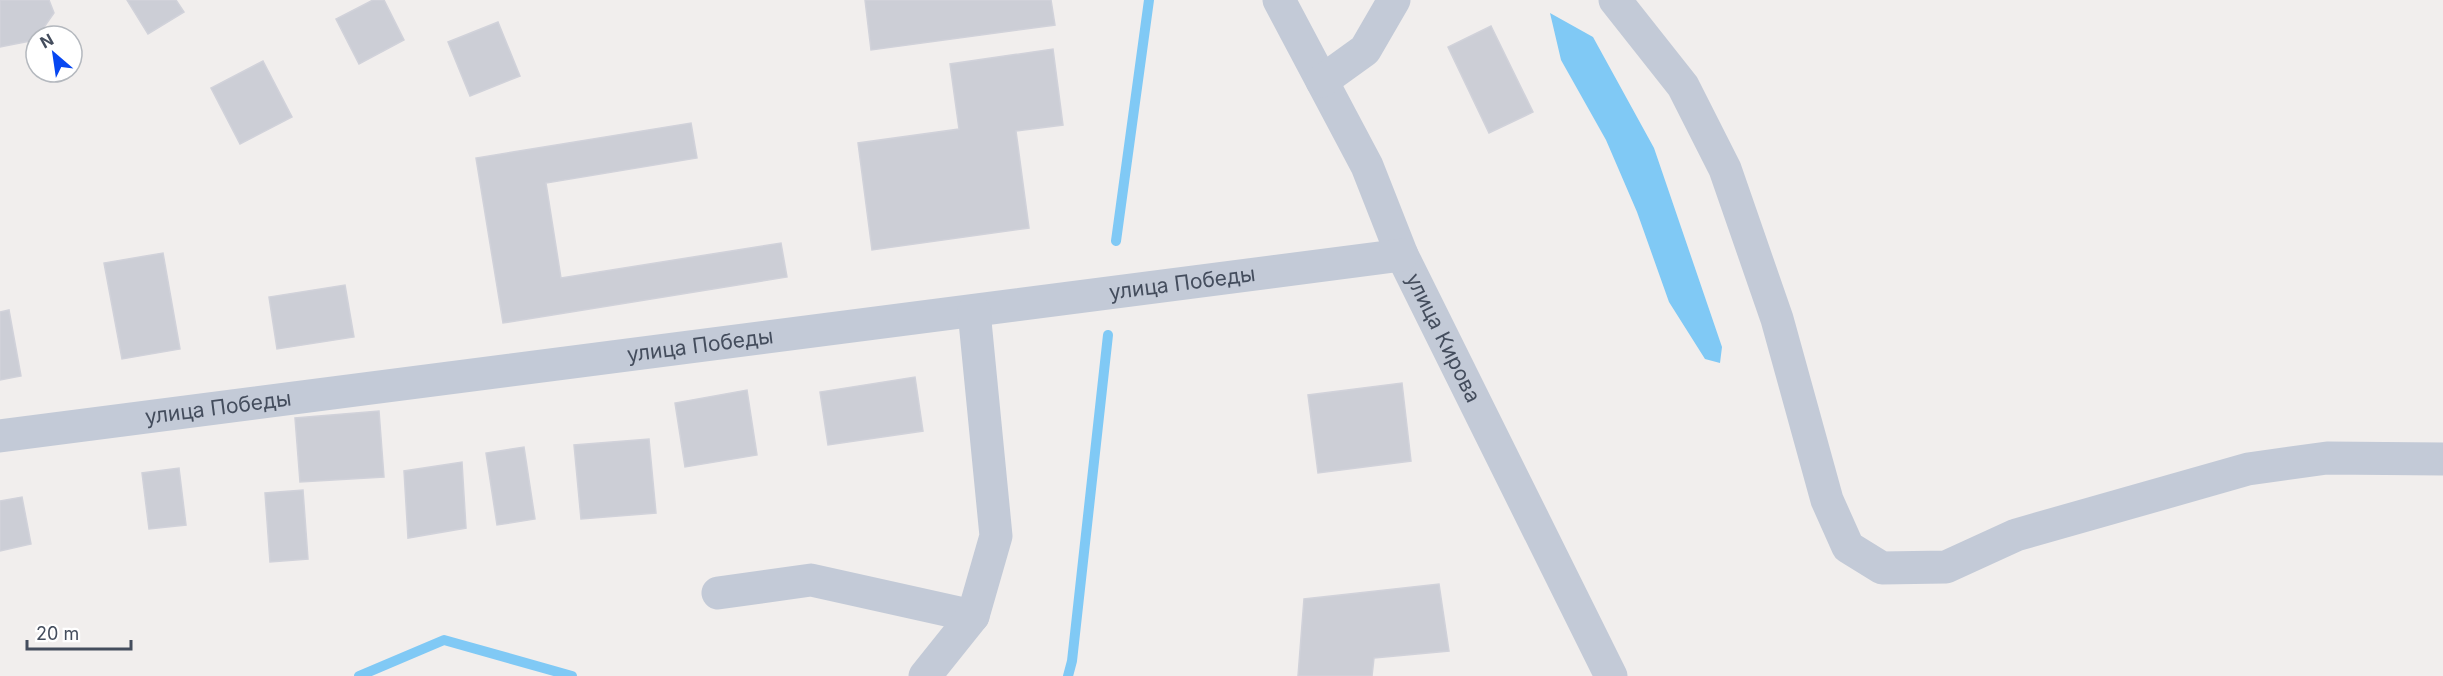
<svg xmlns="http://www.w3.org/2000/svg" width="2443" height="676" viewBox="0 0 2443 676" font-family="Inter,sans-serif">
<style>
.water{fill:#80c9f5}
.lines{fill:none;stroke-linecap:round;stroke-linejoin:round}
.stream{stroke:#80c9f5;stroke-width:10}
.building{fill:#ccced6;stroke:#d1d2da;stroke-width:1.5}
.minor{stroke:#c3cad7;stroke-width:33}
.labels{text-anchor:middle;stroke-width:4.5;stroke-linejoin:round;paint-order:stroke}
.street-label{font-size:21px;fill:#444d5d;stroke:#fff}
</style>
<rect width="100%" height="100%" fill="#f1eeed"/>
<path class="water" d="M1550,13L1593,37L1654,148L1722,347L1720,363L1705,359L1669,302L1637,212L1606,140L1561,60Z"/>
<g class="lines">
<g class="stream">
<path d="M1116,241L1149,0"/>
<path d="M359,676L444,640L572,676"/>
<path d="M1068,676L1072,661L1108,335"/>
</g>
</g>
<g class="building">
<path d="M0,0H49L54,13L35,40L0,47Z"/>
<path d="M127,0H176L184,12L148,34Z"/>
<path d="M373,0H384L404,40L359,64L336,19Z"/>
<path d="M865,0H1051L1055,25L871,50Z"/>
<path d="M498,22L520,76L470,96L448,42Z"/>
<path d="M1491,26L1533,112L1489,133L1448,47Z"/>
<path d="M1053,49L1063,125L1016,131L1029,228L872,250L858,143L959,129L950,64Z"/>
<path d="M263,61L292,117L240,144L211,88Z"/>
<path d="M691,123L697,158L546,183L561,278L781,243L787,277L503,323L476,158Z"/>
<path d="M163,253L180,349L122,359L104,263Z"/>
<path d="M345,285L354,337L277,349L269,297Z"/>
<path d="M9,310L21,376L0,380V312Z"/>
<path d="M915,377L923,431L828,445L820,392Z"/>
<path d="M1402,383L1411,461L1318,473L1308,395Z"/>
<path d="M747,390L757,455L685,467L675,403Z"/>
<path d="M379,411L384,477L300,482L295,418Z"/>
<path d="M649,439L656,513L581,519L574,445Z"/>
<path d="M524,447L535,519L497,525L486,453Z"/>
<path d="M462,462L466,528L408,538L404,471Z"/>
<path d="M179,468L186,525L149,529L142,473Z"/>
<path d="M303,490L308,559L270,562L265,493Z"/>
<path d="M22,497L31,544L0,551V501Z"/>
<path d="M1439,584L1449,651L1374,658L1372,676H1298L1304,599Z"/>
</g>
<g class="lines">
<g class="minor">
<path id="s1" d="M1279,0L1367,166L1402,255L1611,676"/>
<path d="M1615,0L1683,86L1725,169L1777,319L1827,500L1848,547L1882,568L1946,567L2016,535L2248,469L2327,458L2443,459"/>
<path d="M1322,81L1365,50L1394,0"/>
<path id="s2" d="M0,436L1402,255"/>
<path d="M718,593L811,580L973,616"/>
<path d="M925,676L973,616L996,536L974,311"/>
</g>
</g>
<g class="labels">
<g class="street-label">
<text dy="7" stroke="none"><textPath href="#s2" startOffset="1192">улица Победы</textPath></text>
<text dy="7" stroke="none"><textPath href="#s1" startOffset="376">улица Кирова</textPath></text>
<text dy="7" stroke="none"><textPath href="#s2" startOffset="706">улица Победы</textPath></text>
<text dy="7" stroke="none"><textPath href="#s2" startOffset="220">улица Победы</textPath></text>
</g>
</g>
<g transform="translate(54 54) rotate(331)"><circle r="28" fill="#ffffff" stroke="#b4b8be" stroke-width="1.5"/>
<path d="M0-4.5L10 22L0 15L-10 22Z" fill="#0747f1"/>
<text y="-9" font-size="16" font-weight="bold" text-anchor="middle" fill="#444d5d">N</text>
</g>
<path d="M27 640v9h104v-9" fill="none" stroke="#444d5d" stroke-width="3"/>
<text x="36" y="640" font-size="18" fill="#444d5d" stroke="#ffffff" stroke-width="4.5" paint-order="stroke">20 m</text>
</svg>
